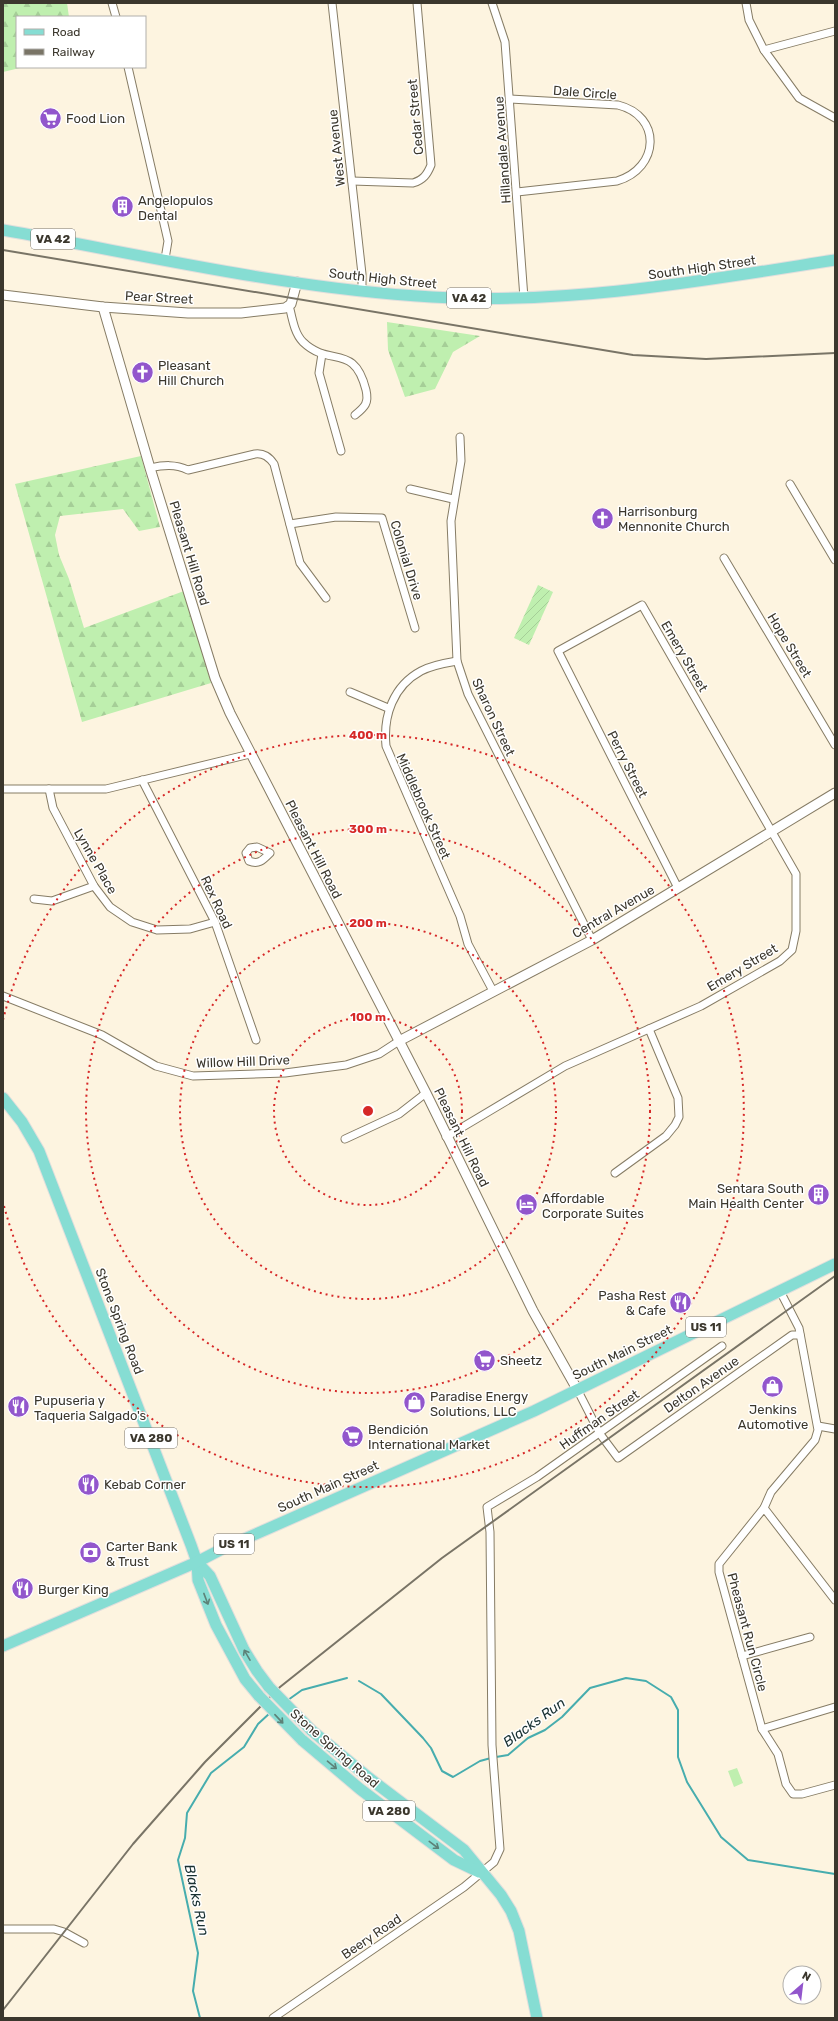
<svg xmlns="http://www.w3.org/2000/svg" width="838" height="2021" viewBox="0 0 838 2021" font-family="Rubik,sans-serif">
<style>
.forest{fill:url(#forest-firs)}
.park{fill:#bfefaf}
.garden{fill:url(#garden-furrows)}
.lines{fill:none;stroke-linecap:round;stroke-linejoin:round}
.stream{stroke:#47adae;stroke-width:2}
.minor-casing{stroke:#867c65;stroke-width:9}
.tertiary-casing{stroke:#867c65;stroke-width:11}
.primary-casing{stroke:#e0dfdd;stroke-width:13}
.minor{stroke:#fff;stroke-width:7}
.tertiary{stroke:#fff;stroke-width:9}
.primary{stroke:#86ddd3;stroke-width:11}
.rail{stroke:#797466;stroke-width:2}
.primary-bridge-casing{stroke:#e0dfdd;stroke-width:13;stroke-linecap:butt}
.primary-bridge{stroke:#86ddd3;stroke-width:11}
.oneway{stroke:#5d8278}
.ring{fill:none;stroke:#d62828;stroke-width:2;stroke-dasharray:2 4}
.labels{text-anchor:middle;stroke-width:3;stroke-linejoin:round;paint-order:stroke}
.shield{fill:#fff;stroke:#76736c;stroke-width:1}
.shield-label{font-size:12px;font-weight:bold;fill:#3b372d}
.street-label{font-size:13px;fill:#3b372d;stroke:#fff}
.poi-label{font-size:13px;fill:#3b372d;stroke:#fff;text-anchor:start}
.water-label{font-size:14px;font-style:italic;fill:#193132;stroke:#fff}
.centre{fill:#d62828;stroke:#fff;stroke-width:2}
.ring-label{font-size:12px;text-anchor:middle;font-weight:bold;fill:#d62828;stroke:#fff;stroke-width:3;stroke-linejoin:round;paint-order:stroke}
</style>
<defs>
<pattern id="forest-firs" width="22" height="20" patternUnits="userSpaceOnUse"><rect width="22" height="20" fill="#bfefaf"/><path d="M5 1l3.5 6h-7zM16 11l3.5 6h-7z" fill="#a5ce97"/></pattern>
<pattern id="garden-furrows" width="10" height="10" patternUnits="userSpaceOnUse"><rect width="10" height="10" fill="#bfefaf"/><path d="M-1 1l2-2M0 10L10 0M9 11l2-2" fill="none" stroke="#a5ce97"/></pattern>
</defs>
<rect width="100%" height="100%" fill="#fdf4e0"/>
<g class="forest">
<path d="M3,3H67L69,17H17V67H24L3,72Z"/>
<path d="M387,322L480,336L453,352L435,389L405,397L388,350Z"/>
<path d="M141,456L160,527L139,531L123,509L60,516L55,535L59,555L69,579L84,628L184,591L211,683L82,722L15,484Z"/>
</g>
<path class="park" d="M737,1768L743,1783L734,1787L728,1771Z"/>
<path class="garden" d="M538,585L553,592L529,645L514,638Z"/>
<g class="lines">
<g class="stream">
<path d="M359,1681L381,1694L423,1738L431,1748L442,1771L453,1777L480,1761L491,1758"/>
<path d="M288,1700L302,1690L347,1678"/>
<path d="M496,1757L508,1755L528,1738L545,1730L562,1717L590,1688L626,1678L646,1681L671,1697L678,1710V1757L687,1782L721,1837L748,1860L835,1874"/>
<path d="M200,2018L193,1991L198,1953L178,1860L185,1838L187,1813L211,1773L244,1747L258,1724L271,1712"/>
</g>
<defs>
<g id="minor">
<path d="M112,3L116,17"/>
<path d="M332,3L362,274V291"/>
<path d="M492,3L505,42L524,298"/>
<path d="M746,3L749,20L764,50L799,98L835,118"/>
<path d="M764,50L835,31"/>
<path d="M128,67L168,241L165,259"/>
<path d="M510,99L618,105C662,116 660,168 617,181L517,192"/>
<path d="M352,181L413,183C423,180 427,175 431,165L417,3"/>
<path d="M289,305C292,317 294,333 303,342C330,368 354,342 366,390C369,403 365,407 355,415"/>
<path d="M322,354L319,373L341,451"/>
<path d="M460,437L461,461L451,521L457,661L468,694L592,940"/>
<path d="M150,468C164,465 175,464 188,470L255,454C264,453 269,457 274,464L300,563L326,598"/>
<path d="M790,484L835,560"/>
<path d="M410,489L453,499"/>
<path d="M290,524L336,517L382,518L415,628"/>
<path d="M724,558L835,745"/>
<path d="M457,661C445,663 432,665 421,671C393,686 383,716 386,746L460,916L468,944L493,991"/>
<path d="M350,692L388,708"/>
<path d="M142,780L215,922L256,1040"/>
<path d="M3,789H106L250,754"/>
<path d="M49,789L53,808L94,886L110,907L132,922L157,930L190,929L215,922"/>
<path d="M257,847L270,853C263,860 259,865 249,861L246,853L250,848Z"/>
<path d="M34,899L52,901L94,886"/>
<path d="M3,996L102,1035L156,1066L193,1076L285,1073L346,1065L379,1054L399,1041"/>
<path d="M446,1137L565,1066L701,1006L780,961L792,950L796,931V874L642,605L558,651L678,888"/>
<path d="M345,1139L399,1114L426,1093"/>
<path d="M615,1173L666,1136L675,1125L679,1117L678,1098L649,1029"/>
<path d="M577,1389L600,1434L618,1458L792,1335H800"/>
<path d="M818,1426L835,1429"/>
<path d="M764,1508L771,1492L815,1440L818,1430L799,1328L780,1291"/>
<path d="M835,1600L764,1508L719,1564V1572L762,1729L778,1754L786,1784L793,1794H802L835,1785"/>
<path d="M742,1656L810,1637"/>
<path d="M762,1729L835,1707"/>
<path d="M3,1929H54L64,1932L84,1943"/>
<path d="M273,2018L464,1887L494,1862L500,1849L492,1745L490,1532L487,1507L537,1477L722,1346"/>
</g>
<g id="tertiary">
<path d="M3,295L103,307L188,313H241L285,308L291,304L297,282"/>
<path d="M103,307L150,468L215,678L230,713L426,1093L533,1311L577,1389"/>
<path d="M399,1041L592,940L835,793"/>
</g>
<g id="primary">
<path d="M3,230C145,255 288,289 432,297C568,305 701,281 835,260"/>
<path d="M3,1098L22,1122L39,1151L191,1545L197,1562L198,1580L216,1625L245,1679L259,1696"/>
<path d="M197,1562L210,1576L244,1650L257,1671L269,1687"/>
<path d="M3,1646L197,1562L222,1549L534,1411L835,1264"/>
<path d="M311,1730L369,1778L464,1850L501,1895L511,1911L519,1931L537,2018"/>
<path d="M302,1740L360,1789L454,1860L479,1872"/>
</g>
</defs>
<use href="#minor" class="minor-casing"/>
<use href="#tertiary" class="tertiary-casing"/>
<use href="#primary" class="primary-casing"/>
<use href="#minor" class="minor"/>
<use href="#tertiary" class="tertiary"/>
<use href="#primary" class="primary"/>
<g class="rail">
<path d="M3,250L633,355L706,359L835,353"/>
<path d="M3,2010L133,1844L205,1762L280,1687L442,1558L835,1276"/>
</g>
<defs>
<g id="primary-bridge">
<path d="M269,1687L311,1730"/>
<path d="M259,1696L302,1740"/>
</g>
</defs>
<use href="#primary-bridge" class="primary-bridge-casing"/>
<use href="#primary-bridge" class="primary-bridge"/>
</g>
<defs><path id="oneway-shaft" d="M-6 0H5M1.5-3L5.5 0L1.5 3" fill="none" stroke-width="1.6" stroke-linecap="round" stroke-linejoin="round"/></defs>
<g class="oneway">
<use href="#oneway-shaft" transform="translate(206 1599) rotate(69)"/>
<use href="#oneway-shaft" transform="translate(247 1655) rotate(-120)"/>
<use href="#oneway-shaft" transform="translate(279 1719) rotate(47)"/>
<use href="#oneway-shaft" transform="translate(332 1765) rotate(40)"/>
<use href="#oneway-shaft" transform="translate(434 1845) rotate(37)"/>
</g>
<g class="ring">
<circle cx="368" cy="1111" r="94"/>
<circle cx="368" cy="1111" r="188"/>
<circle cx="368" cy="1111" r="282"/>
<path d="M3 1020A376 376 0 1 1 3 1202"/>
</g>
<defs>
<symbol id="supermarket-disc" viewBox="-11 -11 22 22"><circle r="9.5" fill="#9256cc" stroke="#fff"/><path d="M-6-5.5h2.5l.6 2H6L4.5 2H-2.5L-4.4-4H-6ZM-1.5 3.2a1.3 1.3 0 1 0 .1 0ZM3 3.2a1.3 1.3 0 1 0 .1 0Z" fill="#fff"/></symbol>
<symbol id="building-disc" viewBox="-11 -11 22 22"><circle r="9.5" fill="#9256cc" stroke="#fff"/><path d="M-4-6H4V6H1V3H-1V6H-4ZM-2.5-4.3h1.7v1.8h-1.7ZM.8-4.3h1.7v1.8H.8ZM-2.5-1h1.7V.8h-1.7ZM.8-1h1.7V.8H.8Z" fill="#fff"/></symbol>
<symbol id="church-disc" viewBox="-11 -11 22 22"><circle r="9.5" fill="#9256cc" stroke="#fff"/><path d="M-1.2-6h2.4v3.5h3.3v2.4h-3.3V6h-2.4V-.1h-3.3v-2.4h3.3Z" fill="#fff"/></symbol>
<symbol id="hotel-disc" viewBox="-11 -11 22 22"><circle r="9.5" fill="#9256cc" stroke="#fff"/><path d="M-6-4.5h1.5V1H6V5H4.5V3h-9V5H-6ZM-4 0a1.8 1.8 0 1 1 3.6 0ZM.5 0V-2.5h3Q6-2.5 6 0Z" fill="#fff"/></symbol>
<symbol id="restaurant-disc" viewBox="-11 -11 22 22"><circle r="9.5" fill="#9256cc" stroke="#fff"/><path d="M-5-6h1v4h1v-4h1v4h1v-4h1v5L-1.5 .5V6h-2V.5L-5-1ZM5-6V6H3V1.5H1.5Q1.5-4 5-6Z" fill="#fff"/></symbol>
<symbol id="shop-disc" viewBox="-11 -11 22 22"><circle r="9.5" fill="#9256cc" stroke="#fff"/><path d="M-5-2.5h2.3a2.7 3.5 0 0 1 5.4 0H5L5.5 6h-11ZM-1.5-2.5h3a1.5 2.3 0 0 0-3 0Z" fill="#fff"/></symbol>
<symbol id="bank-disc" viewBox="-11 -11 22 22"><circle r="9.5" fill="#9256cc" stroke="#fff"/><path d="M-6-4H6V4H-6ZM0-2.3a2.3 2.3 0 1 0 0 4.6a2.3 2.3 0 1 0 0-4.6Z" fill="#fff"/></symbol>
</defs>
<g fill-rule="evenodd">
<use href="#supermarket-disc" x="38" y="106" width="25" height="25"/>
<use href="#building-disc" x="110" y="194" width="25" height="25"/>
<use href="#church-disc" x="130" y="360" width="25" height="25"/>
<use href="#church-disc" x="590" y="506" width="25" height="25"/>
<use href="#building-disc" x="806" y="1182" width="25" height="25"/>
<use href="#hotel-disc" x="514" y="1192" width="25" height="25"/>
<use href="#restaurant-disc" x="668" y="1290" width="25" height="25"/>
<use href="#supermarket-disc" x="472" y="1348" width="25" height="25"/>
<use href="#shop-disc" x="760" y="1374" width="25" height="25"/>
<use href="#shop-disc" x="402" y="1390" width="25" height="25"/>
<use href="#restaurant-disc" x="6" y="1394" width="25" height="25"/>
<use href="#supermarket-disc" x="340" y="1424" width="25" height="25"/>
<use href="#restaurant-disc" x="76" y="1472" width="25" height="25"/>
<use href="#bank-disc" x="78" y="1540" width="25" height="25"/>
<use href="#restaurant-disc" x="10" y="1576" width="25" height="25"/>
</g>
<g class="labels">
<g class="shield">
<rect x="31" y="229" width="44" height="20" rx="3"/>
<rect x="447" y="288" width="44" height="20" rx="3"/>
<rect x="686" y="1317" width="40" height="20" rx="3"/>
<rect x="125" y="1428" width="52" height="20" rx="3"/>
<rect x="214" y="1534" width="40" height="20" rx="3"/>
<rect x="363" y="1801" width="52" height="20" rx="3"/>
</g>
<g class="shield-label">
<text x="53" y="243">VA 42</text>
<text x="469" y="302">VA 42</text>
<text x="706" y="1331">US 11</text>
<text x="151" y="1442">VA 280</text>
<text x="234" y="1548">US 11</text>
<text x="389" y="1815">VA 280</text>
</g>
<g class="street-label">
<text transform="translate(585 92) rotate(4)" y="5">Dale Circle</text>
<text transform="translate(415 117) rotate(-95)" y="5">Cedar Street</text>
<text transform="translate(336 148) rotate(-96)" y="5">West Avenue</text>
<text transform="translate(502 150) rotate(-94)" y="5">Hillandale Avenue</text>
<text transform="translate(702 267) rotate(-8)" y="5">South High Street</text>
<text transform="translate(383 278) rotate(6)" y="5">South High Street</text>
<text transform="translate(159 297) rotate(3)" y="5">Pear Street</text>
<text transform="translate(190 553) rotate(73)" y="5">Pleasant Hill Road</text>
<text transform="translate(407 560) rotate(73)" y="5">Colonial Drive</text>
<text transform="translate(790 645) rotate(59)" y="5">Hope Street</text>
<text transform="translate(685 656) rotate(60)" y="5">Emery Street</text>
<text transform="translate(494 717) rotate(65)" y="5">Sharon Street</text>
<text transform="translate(628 764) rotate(63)" y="5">Perry Street</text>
<text transform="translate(424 806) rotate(66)" y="5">Middlebrook Street</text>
<text transform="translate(314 849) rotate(63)" y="5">Pleasant Hill Road</text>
<text transform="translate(96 861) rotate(60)" y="5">Lynne Place</text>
<text transform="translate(217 902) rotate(65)" y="5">Rex Road</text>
<text transform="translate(613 911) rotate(-30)" y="5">Central Avenue</text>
<text transform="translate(742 967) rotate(-31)" y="5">Emery Street</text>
<text transform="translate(243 1061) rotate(-2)" y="5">Willow Hill Drive</text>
<text transform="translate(462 1137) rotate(64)" y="5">Pleasant Hill Road</text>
<text transform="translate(120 1321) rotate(69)" y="5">Stone Spring Road</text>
<text transform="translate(622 1352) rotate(-26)" y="5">South Main Street</text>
<text transform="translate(701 1384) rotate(-35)" y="5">Delton Avenue</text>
<text transform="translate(599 1419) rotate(-35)" y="5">Huffman Street</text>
<text transform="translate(328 1486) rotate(-24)" y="5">South Main Street</text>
<text transform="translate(748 1632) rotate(75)" y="5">Pheasant Run Circle</text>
<text transform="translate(335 1748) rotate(41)" y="5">Stone Spring Road</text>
<text transform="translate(371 1936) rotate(-34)" y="5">Beery Road</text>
</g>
<g class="poi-label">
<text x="66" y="123">Food Lion</text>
<text x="138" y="205">Angelopulos<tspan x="138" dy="15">Dental</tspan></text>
<text x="158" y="370">Pleasant<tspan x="158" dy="15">Hill Church</tspan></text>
<text x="618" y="516">Harrisonburg<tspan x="618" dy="15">Mennonite Church</tspan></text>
<text x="804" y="1193" text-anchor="end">Sentara South<tspan x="804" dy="15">Main Health Center</tspan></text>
<text x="542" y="1203">Affordable<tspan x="542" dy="15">Corporate Suites</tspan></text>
<text x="666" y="1300" text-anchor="end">Pasha Rest<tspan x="666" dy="15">&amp; Cafe</tspan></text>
<text x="500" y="1365">Sheetz</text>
<text x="430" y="1401">Paradise Energy<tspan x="430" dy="15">Solutions, LLC</tspan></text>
<text x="34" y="1405">Pupuseria y<tspan x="34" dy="15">Taqueria Salgado's</tspan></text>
<text x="773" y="1414" text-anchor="middle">Jenkins<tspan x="773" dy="15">Automotive</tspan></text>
<text x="368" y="1434">Bendición<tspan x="368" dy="15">International Market</tspan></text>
<text x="104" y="1489">Kebab Corner</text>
<text x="106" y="1551">Carter Bank<tspan x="106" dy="15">&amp; Trust</tspan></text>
<text x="38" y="1594">Burger King</text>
</g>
<g class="water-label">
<text transform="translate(534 1722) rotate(-36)" y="5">Blacks Run</text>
<text transform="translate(197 1900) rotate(78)" y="5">Blacks Run</text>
</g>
</g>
<circle cx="368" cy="1111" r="6" class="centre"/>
<g class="ring-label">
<text x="368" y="739">400 m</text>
<text x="368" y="833">300 m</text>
<text x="368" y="927">200 m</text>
<text x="368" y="1021">100 m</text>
</g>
<rect width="838" height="2021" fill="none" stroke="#3b372d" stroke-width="8"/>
<rect x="16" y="16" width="130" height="52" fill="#ffffff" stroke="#b1afab"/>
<rect x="24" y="29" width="20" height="6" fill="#86ddd3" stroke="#b1afab"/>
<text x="52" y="36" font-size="12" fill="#3b372d">Road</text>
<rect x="24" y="49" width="20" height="6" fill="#797466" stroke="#b1afab"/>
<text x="52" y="56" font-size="12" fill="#3b372d">Railway</text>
<g transform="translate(802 1985) rotate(28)"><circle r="19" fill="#ffffff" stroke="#b1afab"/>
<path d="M0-3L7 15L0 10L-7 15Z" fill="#9256cc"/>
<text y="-6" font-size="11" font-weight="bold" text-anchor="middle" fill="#3b372d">N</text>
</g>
</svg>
